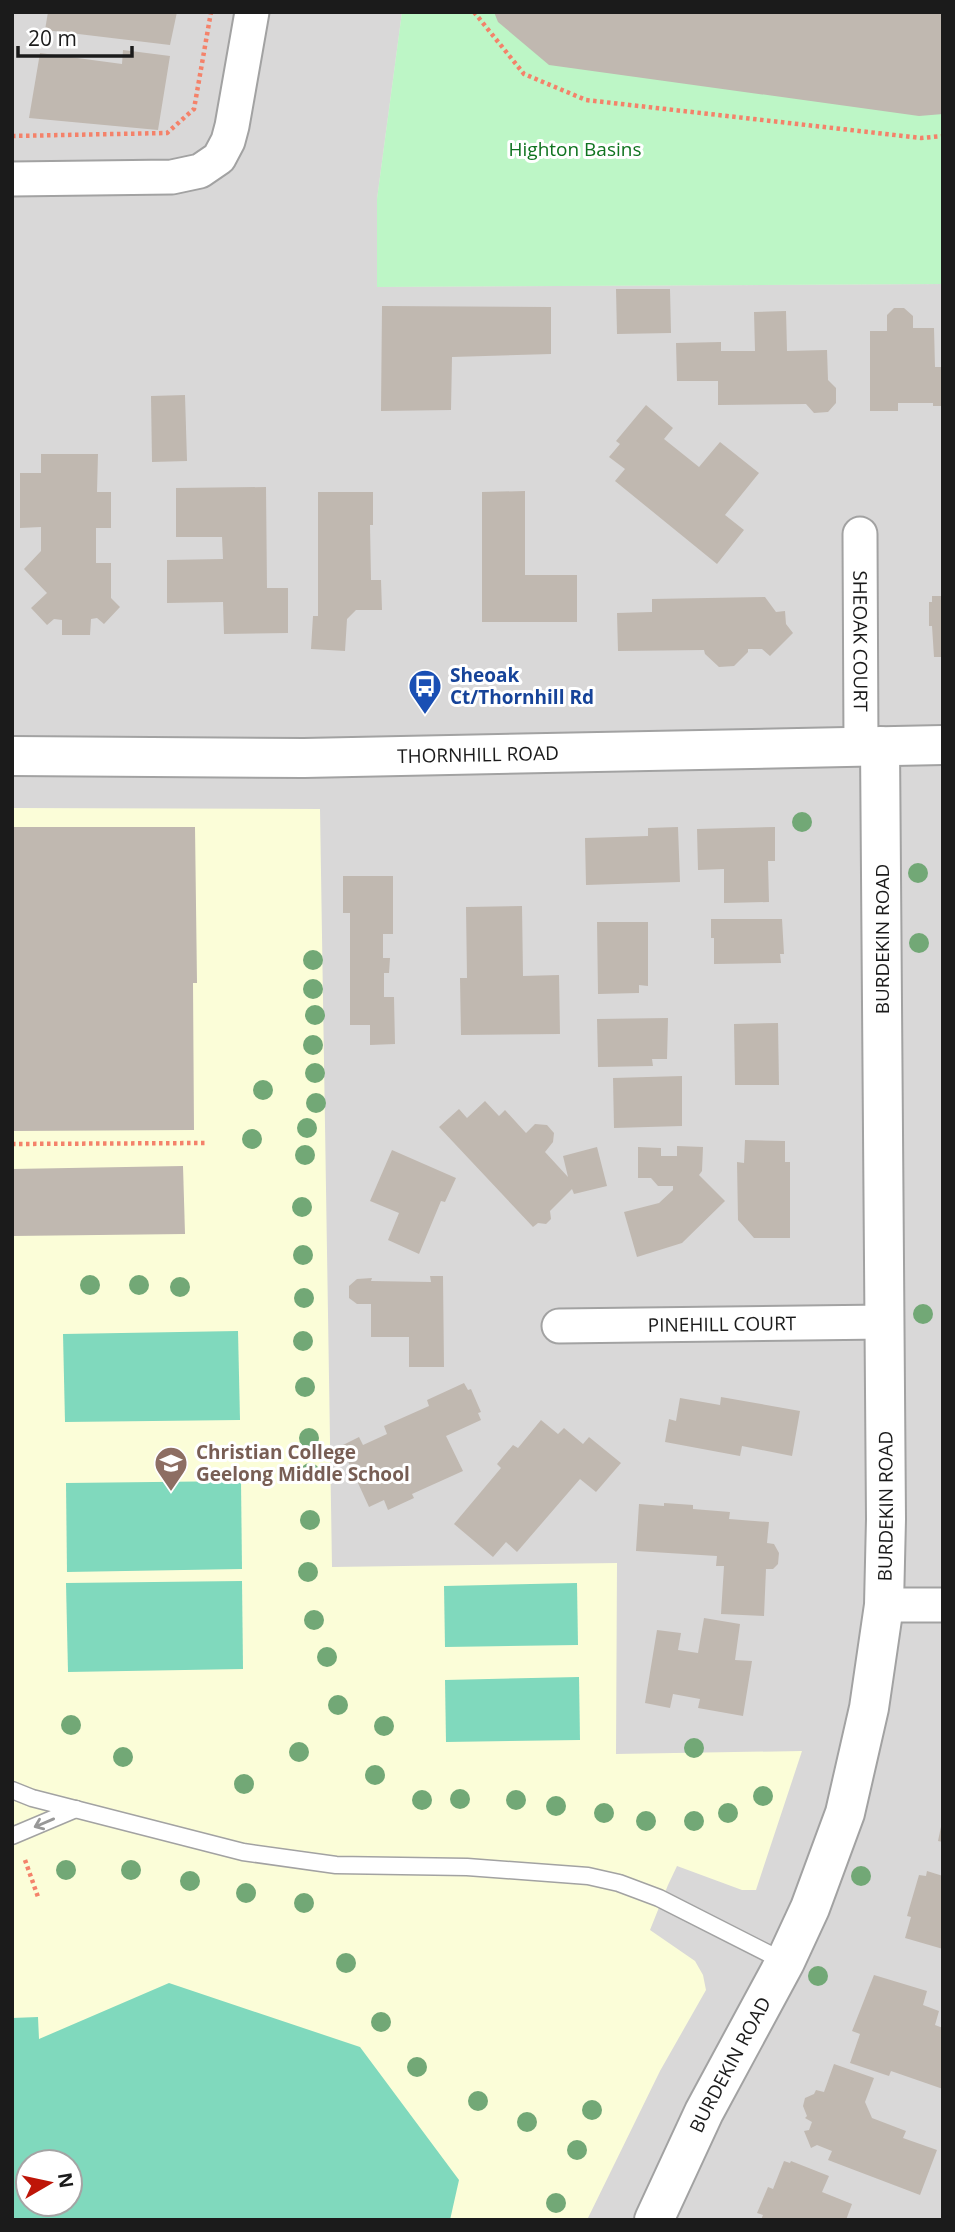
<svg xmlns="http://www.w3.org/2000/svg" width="955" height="2232" viewBox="0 0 955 2232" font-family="'Open Sans',sans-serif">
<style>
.residential{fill:#d9d8d8;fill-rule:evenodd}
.education{fill:#fbfdd8;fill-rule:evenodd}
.park{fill:#bdf6c6}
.pitch{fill:#80d9bd;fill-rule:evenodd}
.building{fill:#c0b8b0}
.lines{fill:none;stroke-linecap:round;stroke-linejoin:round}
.service-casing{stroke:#a2a2a2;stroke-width:19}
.minor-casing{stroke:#a2a2a2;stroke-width:37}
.tertiary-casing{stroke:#a2a2a2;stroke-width:42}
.path{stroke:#f4826a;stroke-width:4.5;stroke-dasharray:3.5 3.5;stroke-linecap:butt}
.service{stroke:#fff;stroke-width:16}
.minor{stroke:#fff;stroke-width:33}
.tertiary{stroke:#fff;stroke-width:38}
.tree{fill:#72a876}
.oneway{stroke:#989898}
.labels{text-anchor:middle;stroke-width:6;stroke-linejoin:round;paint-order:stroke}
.park-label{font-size:19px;fill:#0f731f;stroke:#fff}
.street-label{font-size:19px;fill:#1b1b1b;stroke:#fff}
.transit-label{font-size:19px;font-weight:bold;fill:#164399;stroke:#fff;text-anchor:start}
.education-label{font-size:19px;font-weight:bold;fill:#785e54;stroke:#fff;text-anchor:start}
</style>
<rect width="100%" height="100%" fill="#ece9e0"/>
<path class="residential" d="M12,12H402L377,199V287L943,284V2220H12ZM28,2162H70V2204H28Z"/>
<path class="education" d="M12,808L320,809L332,1567L617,1563L616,1754L802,1751L756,1890H742L677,1866L668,1885L650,1930L695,1961L703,1975L706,1990L660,2071L587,2220H12ZM28,2162H70V2204H28Z"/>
<path class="park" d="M402,12H943V284L377,287V199Z"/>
<g class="pitch">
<path d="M238,1331L240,1420L65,1422L63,1334Z"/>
<path d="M241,1481L242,1569L67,1572L66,1483Z"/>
<path d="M242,1581L243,1669L68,1672L66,1583Z"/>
<path d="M577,1583L578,1645L445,1647L444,1586Z"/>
<path d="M579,1677L580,1740L446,1742L445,1680Z"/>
<path d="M169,1983L360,2047L459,2180L450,2220H12V2018L38,2017L39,2039ZM70,2162V2204H28V2162Z"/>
</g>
<g class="building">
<path d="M48,12H177L170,45L45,30Z"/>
<path d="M494,12H943V114L919,116L549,65L498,22Z"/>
<path d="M123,50L170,56L158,130L29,118L40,53L122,64Z"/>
<path d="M616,289H670L671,333L617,334Z"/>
<path d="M382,306L551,307V354L452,357L451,410L381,411Z"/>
<path d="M894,308H904L913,316V328H934L935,367H943V406H933V403H898V411H870V331H887V315Z"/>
<path d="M786,311L787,351L827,350L828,380L836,388V403L828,412L814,413L806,404L718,405V381H677L676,343L721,342V351H755L754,312Z"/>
<path d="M185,395L187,461L152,462L151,396Z"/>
<path d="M646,405L673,428L664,439L699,467L720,442L759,473L725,515L744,530L717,564L615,481L625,469L609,457L620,444L616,441Z"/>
<path d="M41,454H98L97,492H111V528H96V563H111V598L120,607L104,624L97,618L91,619L90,635H62V620L54,619L47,625L31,608L47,593L24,569L41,551V527L20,528V473H41Z"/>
<path d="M266,487L267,588H288V633L224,634L223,602L167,603V560L223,559L222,537H176V488Z"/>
<path d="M525,491V575H577V622H482V492Z"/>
<path d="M318,492H373V525H370L371,580H381L382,610H356L347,619L345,651L311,649L313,616H318Z"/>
<path d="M932,596H943V657H934L932,626H929V602H932Z"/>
<path d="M765,597L776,612L785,611L786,624L793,633L770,656L762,649H748V652L734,666L719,667L705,654L704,650L618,651L617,613L652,612V599Z"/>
<path d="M12,827H195L197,983H193L194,1130L12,1131Z"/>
<path d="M678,827L680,882L586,885L585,838L648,836V828Z"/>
<path d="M775,827V861H768L769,902L724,903V869L698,870L697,829Z"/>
<path d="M343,876H393V934H383V958H390L389,973H384V997H394L395,1044L370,1045V1025H350V913H343Z"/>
<path d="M522,906L523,976L559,975L560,1034L461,1035L460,978H467L466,907Z"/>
<path d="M711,919H782L784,954H780L781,963L714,964V938H711Z"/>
<path d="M597,922H648V986L639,985V993L598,994Z"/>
<path d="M668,1018L667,1059H652L653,1066L598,1067L597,1019Z"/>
<path d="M778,1023L779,1085H735L734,1024Z"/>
<path d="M682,1076V1126L614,1128L613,1078Z"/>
<path d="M485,1101L499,1116L505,1110L526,1133L535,1124L547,1125L554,1133L553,1142L545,1152L568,1177L563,1156L597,1147L607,1186L574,1194L572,1189L550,1211L551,1219L546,1224L538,1223L533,1227L439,1127L459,1109L467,1118Z"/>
<path d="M745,1140L785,1141V1162H790V1238H754L738,1220L737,1162L744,1163Z"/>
<path d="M677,1146L703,1147L702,1171L699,1175L725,1201L682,1243L637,1257L624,1212L659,1203L673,1190V1186H658L651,1178H638V1147L661,1148V1156H677Z"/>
<path d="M392,1150L456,1178L445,1202L441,1201L419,1254L388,1240L399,1213L370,1201Z"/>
<path d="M183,1166L185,1234L12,1236V1169Z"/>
<path d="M430,1276H443L444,1367H409V1337H371V1304H357L349,1298V1286L357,1279L372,1278L371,1281L431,1282Z"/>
<path d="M464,1383L468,1390L471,1389L481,1412L478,1413L481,1420L446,1436L463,1471L412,1494L414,1498L388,1510L384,1500L369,1507L341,1446L359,1437L363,1445L387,1434L384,1426L429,1406L427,1400Z"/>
<path d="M721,1397L800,1411L792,1456L742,1446L740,1456L665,1442L669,1419L676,1421L680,1398L720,1405Z"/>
<path d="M541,1420L558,1434L564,1428L583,1444L589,1437L621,1463L596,1492L580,1479L517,1552L506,1542L493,1557L454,1524L501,1468L497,1464L513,1445L518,1448Z"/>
<path d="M664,1503L693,1505V1509L730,1512L729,1519L769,1522L767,1543L774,1544L779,1553L778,1564L773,1569H766L764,1616L721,1614L724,1566H716L717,1556L636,1551L639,1504L664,1506Z"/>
<path d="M704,1618L740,1624L735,1660L752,1661L743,1716L698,1708L700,1699L673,1694L670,1708L645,1703L657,1630L681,1633L678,1650L698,1653Z"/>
<path d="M942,1822H943V1842L938,1841Z"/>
<path d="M927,1871L943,1876V1949L905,1938L911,1917L907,1916L919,1875L926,1876Z"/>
<path d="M874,1975L927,1991L923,2005L939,2011L935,2025L943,2028V2089L891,2071L889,2076L850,2063L860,2034L852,2031Z"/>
<path d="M834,2064L874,2078L865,2102L872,2118L906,2131L903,2138L937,2150L920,2195L828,2160L832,2151L817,2145L811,2148L804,2131L809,2130L812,2122L805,2118L807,2116L803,2106L805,2098L814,2094L816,2090L824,2092Z"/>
<path d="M784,2161L790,2163L791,2161L829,2176L822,2192L852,2204L846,2220H761L763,2215L757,2213L768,2187L773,2189Z"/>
</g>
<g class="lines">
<defs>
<g id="service">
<path d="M12,1790L32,1798L243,1852L336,1865L467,1867L588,1876L619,1883L659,1898L785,1962"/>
<path d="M12,1836L76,1809"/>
</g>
<g id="minor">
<path d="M12,179L172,177L200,171L219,158L228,141L232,126L252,12"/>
<path id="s1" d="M860,534L861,747"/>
<path id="s2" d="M559,1326L885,1322"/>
<path d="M884,1605H943"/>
</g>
<g id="tertiary">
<path id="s3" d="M12,756L304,758L943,745"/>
<path id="s4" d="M654,2220L704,2112L785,1962L810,1908L845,1813L869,1708L884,1605L886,1519L880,746"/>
</g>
</defs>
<use href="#service" class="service-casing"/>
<use href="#minor" class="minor-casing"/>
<use href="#tertiary" class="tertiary-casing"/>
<g class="path">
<path d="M474,12L524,74L586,100L921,138L943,136"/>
<path d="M12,136L167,133L194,109L211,12"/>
<path d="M12,1144L207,1143"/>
<path d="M25,1860L38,1897"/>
</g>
<use href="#service" class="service"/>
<use href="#minor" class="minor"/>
<use href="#tertiary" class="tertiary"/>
</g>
<g class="tree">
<circle cx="802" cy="822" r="10"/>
<circle cx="918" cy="873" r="10"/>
<circle cx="919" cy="943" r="10"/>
<circle cx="313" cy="960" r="10"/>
<circle cx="313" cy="989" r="10"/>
<circle cx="315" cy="1015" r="10"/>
<circle cx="313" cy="1045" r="10"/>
<circle cx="315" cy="1073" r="10"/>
<circle cx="263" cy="1090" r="10"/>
<circle cx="316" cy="1103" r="10"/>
<circle cx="307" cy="1128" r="10"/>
<circle cx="252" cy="1139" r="10"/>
<circle cx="305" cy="1155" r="10"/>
<circle cx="302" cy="1207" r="10"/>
<circle cx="303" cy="1255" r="10"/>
<circle cx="90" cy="1285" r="10"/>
<circle cx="139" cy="1285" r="10"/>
<circle cx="180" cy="1287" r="10"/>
<circle cx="304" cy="1298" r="10"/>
<circle cx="923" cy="1314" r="10"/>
<circle cx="303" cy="1341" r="10"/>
<circle cx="305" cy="1387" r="10"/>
<circle cx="309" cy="1438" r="10"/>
<circle cx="310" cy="1473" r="10"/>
<circle cx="310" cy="1520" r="10"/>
<circle cx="308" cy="1572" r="10"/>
<circle cx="314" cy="1620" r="10"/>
<circle cx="327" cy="1657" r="10"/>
<circle cx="338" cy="1705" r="10"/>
<circle cx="71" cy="1725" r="10"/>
<circle cx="384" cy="1726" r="10"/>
<circle cx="694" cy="1748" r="10"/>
<circle cx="299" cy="1752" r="10"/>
<circle cx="123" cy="1757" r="10"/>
<circle cx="375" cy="1775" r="10"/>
<circle cx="244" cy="1784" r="10"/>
<circle cx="763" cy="1796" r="10"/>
<circle cx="460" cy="1799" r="10"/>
<circle cx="422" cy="1800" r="10"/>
<circle cx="516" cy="1800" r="10"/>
<circle cx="556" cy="1806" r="10"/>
<circle cx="604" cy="1813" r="10"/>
<circle cx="728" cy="1813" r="10"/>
<circle cx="646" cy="1821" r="10"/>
<circle cx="694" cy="1821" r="10"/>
<circle cx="66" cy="1870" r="10"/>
<circle cx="131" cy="1870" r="10"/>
<circle cx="861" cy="1876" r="10"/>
<circle cx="190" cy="1881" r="10"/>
<circle cx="246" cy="1893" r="10"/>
<circle cx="304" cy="1903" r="10"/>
<circle cx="346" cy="1963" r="10"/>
<circle cx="818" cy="1976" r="10"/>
<circle cx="381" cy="2022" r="10"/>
<circle cx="417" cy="2067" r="10"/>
<circle cx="478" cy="2101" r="10"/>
<circle cx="592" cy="2110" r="10"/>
<circle cx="527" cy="2122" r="10"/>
<circle cx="577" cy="2150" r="10"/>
<circle cx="556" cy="2203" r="10"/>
</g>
<defs><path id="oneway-shaft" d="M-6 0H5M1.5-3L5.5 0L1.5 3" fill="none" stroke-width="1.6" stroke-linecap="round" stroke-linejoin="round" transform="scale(1.75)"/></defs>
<use class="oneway" href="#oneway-shaft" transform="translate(44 1823) rotate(157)"/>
<defs>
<symbol id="bus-pin" viewBox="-11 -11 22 30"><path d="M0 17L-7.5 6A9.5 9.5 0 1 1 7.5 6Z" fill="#1a4fb4" stroke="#fff"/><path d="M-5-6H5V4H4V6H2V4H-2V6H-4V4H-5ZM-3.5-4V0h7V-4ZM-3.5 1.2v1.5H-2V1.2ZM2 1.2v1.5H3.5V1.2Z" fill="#fff"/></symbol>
<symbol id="school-pin" viewBox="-11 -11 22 30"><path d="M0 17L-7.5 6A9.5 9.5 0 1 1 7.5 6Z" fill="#8d6e63" stroke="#fff"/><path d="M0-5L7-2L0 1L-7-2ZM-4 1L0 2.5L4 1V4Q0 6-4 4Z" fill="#fff"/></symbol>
</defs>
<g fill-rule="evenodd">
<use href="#bus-pin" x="406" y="667" width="38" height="52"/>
<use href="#school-pin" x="152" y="1444" width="38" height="52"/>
</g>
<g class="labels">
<g class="park-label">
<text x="575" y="156">Highton Basins</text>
</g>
<g class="street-label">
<text dy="7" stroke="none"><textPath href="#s1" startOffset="107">SHEOAK COURT</textPath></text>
<text dy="7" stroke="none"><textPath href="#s3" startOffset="466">THORNHILL ROAD</textPath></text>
<text transform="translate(882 939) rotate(-90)" y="7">BURDEKIN ROAD</text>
<text dy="7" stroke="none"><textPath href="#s2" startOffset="163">PINEHILL COURT</textPath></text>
<text dy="7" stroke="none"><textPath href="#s4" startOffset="761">BURDEKIN ROAD</textPath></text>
<text dy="7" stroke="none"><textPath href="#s4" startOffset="173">BURDEKIN ROAD</textPath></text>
</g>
<g class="transit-label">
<text x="450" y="682">Sheoak<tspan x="450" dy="22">Ct/Thornhill Rd</tspan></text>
</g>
<g class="education-label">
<text x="196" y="1459">Christian College<tspan x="196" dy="22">Geelong Middle School</tspan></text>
</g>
</g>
<rect width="955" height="2232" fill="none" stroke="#1b1b1b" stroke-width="28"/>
<g transform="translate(49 2183) rotate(81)"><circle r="33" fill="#ffffff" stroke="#a4a4a4" stroke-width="2"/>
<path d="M0-5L12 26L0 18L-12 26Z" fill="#be1508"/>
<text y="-10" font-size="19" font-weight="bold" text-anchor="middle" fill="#1b1b1b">N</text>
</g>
<path d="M18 46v10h114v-10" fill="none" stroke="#1b1b1b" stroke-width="3.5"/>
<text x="28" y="46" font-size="21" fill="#1b1b1b" stroke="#ffffff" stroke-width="5" paint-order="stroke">20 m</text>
</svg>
